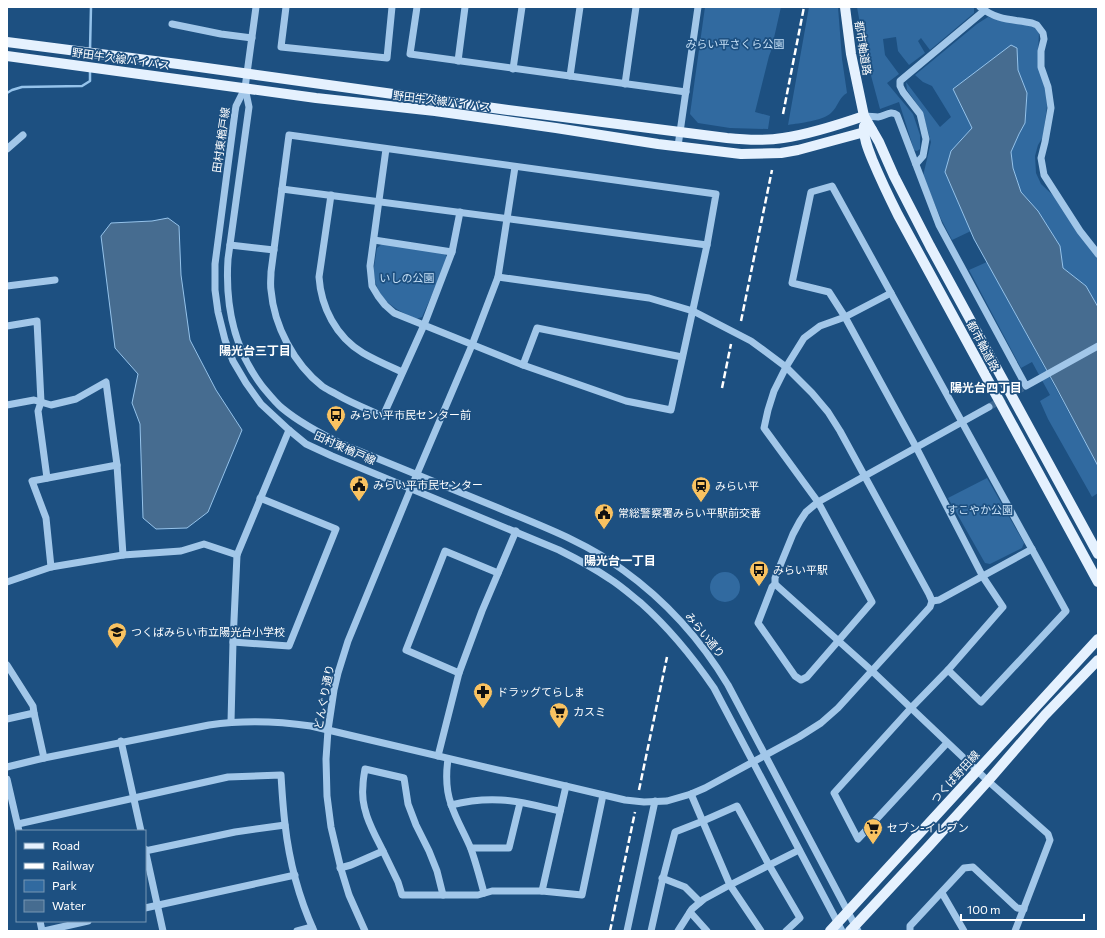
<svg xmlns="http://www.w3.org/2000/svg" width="1105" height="938" viewBox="0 0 1105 938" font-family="Commissioner,'Noto Sans JP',sans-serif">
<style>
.green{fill:#316aa0}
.water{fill:#466c90;stroke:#95c3eb}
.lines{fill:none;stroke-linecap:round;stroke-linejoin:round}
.stream{stroke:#95c3eb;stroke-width:2.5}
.minor-tunnel{stroke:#3f6a94;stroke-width:7;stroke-dasharray:7 3.5;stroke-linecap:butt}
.minor{stroke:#a2c7e9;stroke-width:7}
.major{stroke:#e5f1fe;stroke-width:10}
.rail{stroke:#fff;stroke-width:2.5;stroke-dasharray:7 3;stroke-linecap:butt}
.labels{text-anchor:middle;stroke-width:3.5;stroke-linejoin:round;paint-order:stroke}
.park-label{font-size:11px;fill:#c6e0f7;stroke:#1d5081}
.street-label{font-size:11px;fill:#fff;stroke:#1d5081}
.poi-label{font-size:11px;fill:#fff;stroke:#1d5081;text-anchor:start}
.neighbourhood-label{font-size:12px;font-weight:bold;fill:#fff;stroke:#1d5081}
</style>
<rect width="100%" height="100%" fill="#1d5081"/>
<g class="green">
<path d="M705,7H781L771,51L769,56L755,112L770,116L768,129L730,128L698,123L690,114Z"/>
<path d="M809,7H838L842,59L847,93C839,97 838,107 831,113C822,121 800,123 788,125Z"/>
<path d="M857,7H974V13L930,50L921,38L918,41L925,53L909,65L898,51L896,37L883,39L885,55L899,74L887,83L913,114L920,135V149L917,151L914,150L899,102L880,109L866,57Z"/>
<path d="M988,17L1033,25L1039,32L1038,54L1046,89L1047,106L1043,137L1038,145L1035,156L1036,173L1041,184L1057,199L1098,256V307L1086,286L1063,268L1060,246L1038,211L1021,192L1013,168L1011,152L1019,134L1025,123L1027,93L1018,70L1016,48L972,128L951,151L945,172L971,231L952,240L941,219L923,176L931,142L922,111L907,90L906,82L940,127L951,117L932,86L923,82L915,75L977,24Z"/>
<path d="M382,244L444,252L448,259L422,317L416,319C392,308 373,297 374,267C375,261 376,254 377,248Z"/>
<path d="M987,262L1098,466V493L1092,497L1048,419L1040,401L1050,395L1032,362L1021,368L969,270Z"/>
<path d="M987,478L1024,543L1022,548L990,564L985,563L948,498Z"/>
<circle cx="725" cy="587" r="15"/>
</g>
<g class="water">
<path d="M1011,45L1017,48L1018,70L1027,93L1025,123L1019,134L1011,152L1013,168L1021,192L1038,211L1060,246L1063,268L1086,286L1098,307V466L1056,387L974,239L945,172L951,151L972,128L953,89Z"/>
<path d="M168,218L179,226L181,275L190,340L216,390L242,430L208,512L187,528L156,529L143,518L140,424L132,403L138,374L115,348L101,236L111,223L152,221Z"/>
</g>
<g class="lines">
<g class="stream">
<path d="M90,50L91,7"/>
<path d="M7,93L12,90L22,87L82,86L90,81V69"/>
</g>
<path class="minor-tunnel" d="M989,407L1026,386"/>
<g class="minor">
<path d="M256,7L245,88L249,107L228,259C225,305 234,349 262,386C268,393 275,402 282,408C300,423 321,434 342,444C393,465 445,486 496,507C539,525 586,542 623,570C666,601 701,640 728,685L858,931"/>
<path d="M286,7L281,47L387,58L392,7"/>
<path d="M417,7L410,54L686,92"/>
<path d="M980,7C998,21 1012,19 1032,23L1037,25L1043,33L1044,39L1041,51V67L1048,87L1051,108L1045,142L1041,158L1044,175L1080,231L1098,254"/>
<path d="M172,24L221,34L252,38"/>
<path d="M458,61L465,7"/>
<path d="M513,69L522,7"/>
<path d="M570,76L580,7"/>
<path d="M625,84L636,7"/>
<path d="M245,88L236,106L235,112L215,264V290L218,312L225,340L233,361L246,383L261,404L289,430L306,444L332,456L559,550C577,559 594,568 610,579C621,586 631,595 641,603C670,629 692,656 714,688L842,931"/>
<path d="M864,116C869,116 874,117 878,117C885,116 891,110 897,115L939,225L1026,386L1098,346"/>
<path d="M678,146L698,7"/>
<path d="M7,149L23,135"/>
<path d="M386,149L370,266L372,286L378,296L385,305L394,313L523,365L626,401L671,410L707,245L716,194L289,135L271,272C271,278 270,284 271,290C274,326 294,364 322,386C326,389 331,391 336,394C351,403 367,409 383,416L424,325L452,252L460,212"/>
<path d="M916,164L923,156L926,139L920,114L903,92L900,86V81L985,10"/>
<path d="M832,186L1066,611L981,702L948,670L1003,607L983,577L916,447L845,317L829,292L792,283L811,192Z"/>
<path d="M282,189L707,245"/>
<path d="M331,195L319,277C321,307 336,337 363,353C375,360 389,366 402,372"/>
<path d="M374,240L452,252"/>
<path d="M230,245L274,250"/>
<path d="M7,286L55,280"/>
<path d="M891,293L845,317L820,326L804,338L786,367L774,391L768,410L764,428L818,502L872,602L807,677L801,680L795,676L758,623L772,587L775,584V578L793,534L800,521L806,512L818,502L989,407"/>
<path d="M7,326L37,321L41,402L38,411L47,478"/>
<path d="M523,365L537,328L682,357"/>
<path d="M7,405L34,400L51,405L76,399L106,382L117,465L123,555"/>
<path d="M51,567L46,518L32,481L117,465"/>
<path d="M7,582L51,567L123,555L181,551L204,544L237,555"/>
<path d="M775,584L871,670L988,781L1048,834L1050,840L1015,931"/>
<path d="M932,601L939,600L1032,549"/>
<path d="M233,642L289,646L336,529L260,498"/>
<path d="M7,665L33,706L34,713"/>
<path d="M459,673L406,650L445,551L498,573"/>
<path d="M7,719L34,713L44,758"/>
<path d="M231,722L233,642L237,555L289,430"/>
<path d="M121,741L141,831"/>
<path d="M947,743L858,839L834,793L911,708L948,670"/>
<path d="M438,756L459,673L482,611L516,531"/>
<path d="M448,759C446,773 446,790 451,804C456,820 465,834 471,849C476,863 480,878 484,893"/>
<path d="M7,767L44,758L209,725C243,720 277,721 311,726L625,800L644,802L667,801L691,794L705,788L799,737L821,723L838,708L930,607L932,601L929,594L840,431L828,412L812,393L786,367L762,349L751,341L693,311L649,298L498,277"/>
<path d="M7,779L19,831"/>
<path d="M691,794L730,885L761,931"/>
<path d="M451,805C467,801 484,799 501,800C521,801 541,807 560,811"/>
<path d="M18,824L228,777L281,775C282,791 283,808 285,824C289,860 299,898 314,931"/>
<path d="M471,848H509L520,803"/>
<path d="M145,849L163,931"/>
<path d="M145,851L235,832L285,825"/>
<path d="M383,851C373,831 360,809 363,785C363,780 364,775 365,769L404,778L408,804L416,825L429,851L437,871L443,895"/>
<path d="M340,868L351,865L383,851L398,882L402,895H478L492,891H542L582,895L603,795"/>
<path d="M662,878L685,887L700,902"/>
<path d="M542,891L566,786"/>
<path d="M942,893L964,931"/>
<path d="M145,908L295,875"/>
<path d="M690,912L707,931"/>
<path d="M40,921L42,931"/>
<path d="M44,931L88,921"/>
<path d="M297,931L312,927"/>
<path d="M365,931L349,895L341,869L331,827L327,796L326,759L328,730L334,690L338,673L348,641L411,488L472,345L498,277L515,167"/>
<path d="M627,931L655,801"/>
<path d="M651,931L662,882L675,832L703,821L737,806L769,865L800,918L786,931"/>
<path d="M678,931L692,909L704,899L726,887L799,850"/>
<path d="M910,931V926L964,868L973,867L1017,908L1024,909"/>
</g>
<g class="major">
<path d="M845,7L851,54L864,116L879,142L894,176L930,246L1098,554"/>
<path d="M7,42L178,64L508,110L727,138C746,140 765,141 783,138C811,134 838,125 864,116"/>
<path d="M7,56L316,98L435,111L556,128L658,144L741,154L781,153L798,150L872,130"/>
<path d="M864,126C863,137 868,149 872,159C880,178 889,197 898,215L1098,582"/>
<path d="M830,931L1098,639"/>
<path d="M850,931L929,846L988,781L1045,715L1098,660"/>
</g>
<g class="rail">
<path d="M783,114L804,7"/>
<path d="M741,321L772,170"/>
<path d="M722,388L731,344"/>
<path d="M639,790L667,657"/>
<path d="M610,931L635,812"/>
</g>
</g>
<defs>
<symbol id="bus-pin" viewBox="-11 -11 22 30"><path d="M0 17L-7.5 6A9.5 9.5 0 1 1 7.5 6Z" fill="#f9c261" stroke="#1d5081"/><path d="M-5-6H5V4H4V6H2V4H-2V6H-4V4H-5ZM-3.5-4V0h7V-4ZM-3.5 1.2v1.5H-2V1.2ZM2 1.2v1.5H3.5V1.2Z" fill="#111"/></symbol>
<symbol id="civic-pin" viewBox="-11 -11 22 30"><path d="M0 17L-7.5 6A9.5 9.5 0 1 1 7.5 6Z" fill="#f9c261" stroke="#1d5081"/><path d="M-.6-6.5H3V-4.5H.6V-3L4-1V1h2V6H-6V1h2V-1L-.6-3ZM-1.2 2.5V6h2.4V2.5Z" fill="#111"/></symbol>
<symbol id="station-pin" viewBox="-11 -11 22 30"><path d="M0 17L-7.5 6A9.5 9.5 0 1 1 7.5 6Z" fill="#f9c261" stroke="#1d5081"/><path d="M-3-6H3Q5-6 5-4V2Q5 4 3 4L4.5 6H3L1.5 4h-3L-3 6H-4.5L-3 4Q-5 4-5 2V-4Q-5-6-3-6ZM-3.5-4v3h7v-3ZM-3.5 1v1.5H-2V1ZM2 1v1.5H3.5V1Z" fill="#111"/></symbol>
<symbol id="school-pin" viewBox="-11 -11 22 30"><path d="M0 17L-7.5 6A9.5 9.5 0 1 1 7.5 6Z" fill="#f9c261" stroke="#1d5081"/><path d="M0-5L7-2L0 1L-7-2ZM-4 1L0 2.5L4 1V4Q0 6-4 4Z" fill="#111"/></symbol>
<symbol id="pharmacy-pin" viewBox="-11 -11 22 30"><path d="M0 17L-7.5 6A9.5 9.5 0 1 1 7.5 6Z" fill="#f9c261" stroke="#1d5081"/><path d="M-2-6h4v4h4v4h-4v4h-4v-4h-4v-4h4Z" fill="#111"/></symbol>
<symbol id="supermarket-pin" viewBox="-11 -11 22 30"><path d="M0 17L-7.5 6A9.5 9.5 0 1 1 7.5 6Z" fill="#f9c261" stroke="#1d5081"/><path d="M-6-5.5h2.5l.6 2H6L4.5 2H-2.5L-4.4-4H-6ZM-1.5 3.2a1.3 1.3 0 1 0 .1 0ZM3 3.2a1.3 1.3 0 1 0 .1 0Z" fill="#111"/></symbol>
</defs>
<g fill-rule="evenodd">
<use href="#bus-pin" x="325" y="404" width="22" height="30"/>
<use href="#civic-pin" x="348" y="474" width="22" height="30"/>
<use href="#station-pin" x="690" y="475" width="22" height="30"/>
<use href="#civic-pin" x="593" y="502" width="22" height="30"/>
<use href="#bus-pin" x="748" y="559" width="22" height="30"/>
<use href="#school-pin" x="106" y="621" width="22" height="30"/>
<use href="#pharmacy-pin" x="472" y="681" width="22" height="30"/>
<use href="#supermarket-pin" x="548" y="701" width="22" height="30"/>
<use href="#supermarket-pin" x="862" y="817" width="22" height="30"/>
</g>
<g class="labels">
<g class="park-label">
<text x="735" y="48">みらい平さくら公園</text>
<text x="407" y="282">いしの公園</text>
<text x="980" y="514">すこやか公園</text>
</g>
<g class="street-label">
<text transform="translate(863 48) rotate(81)" y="4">都市軸道路</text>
<text transform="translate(121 59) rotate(8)" y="4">野田牛久線バイパス</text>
<text transform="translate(442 101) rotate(7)" y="4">野田牛久線バイパス</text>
<text transform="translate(221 140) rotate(-82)" y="4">田村東楢戸線</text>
<text transform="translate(983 346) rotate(62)" y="4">都市軸道路</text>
<text transform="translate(345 448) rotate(24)" y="4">田村東楢戸線</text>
<text transform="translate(705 635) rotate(51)" y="4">みらい通り</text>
<text transform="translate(324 697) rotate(-79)" y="4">どんぐり通り</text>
<text transform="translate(955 777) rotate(-48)" y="4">つくば野田線</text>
</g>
<g class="poi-label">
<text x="350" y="419">みらい平市民センター前</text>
<text x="373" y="489">みらい平市民センター</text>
<text x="715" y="490">みらい平</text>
<text x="618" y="517">常総警察署みらい平駅前交番</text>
<text x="773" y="574">みらい平駅</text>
<text x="131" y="636">つくばみらい市立陽光台小学校</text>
<text x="497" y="696">ドラッグてらしま</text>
<text x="573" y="716">カスミ</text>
<text x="887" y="832">セブン-イレブン</text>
</g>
<g class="neighbourhood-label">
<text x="255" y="355">陽光台三丁目</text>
<text x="986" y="392">陽光台四丁目</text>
<text x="620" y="565">陽光台一丁目</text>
</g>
</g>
<rect width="1105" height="938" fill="none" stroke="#ffffff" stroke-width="16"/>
<rect x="16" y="830" width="130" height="92" fill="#1d5081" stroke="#7796b3"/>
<rect x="24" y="843" width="20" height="6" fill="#e5f1fe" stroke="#7796b3"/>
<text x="52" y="850" font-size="12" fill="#ffffff">Road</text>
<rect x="24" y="863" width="20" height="6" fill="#ffffff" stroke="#7796b3"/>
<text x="52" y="870" font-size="12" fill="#ffffff">Railway</text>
<rect x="24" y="880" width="20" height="12" fill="#316aa0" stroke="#7796b3"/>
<text x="52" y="890" font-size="12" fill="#ffffff">Park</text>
<rect x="24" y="900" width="20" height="12" fill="#466c90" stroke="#7796b3"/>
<text x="52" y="910" font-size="12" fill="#ffffff">Water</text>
<path d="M961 914v6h123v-6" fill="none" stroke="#ffffff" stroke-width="2"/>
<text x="967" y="914" font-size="12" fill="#ffffff" stroke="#1d5081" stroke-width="3" paint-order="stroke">100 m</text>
</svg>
